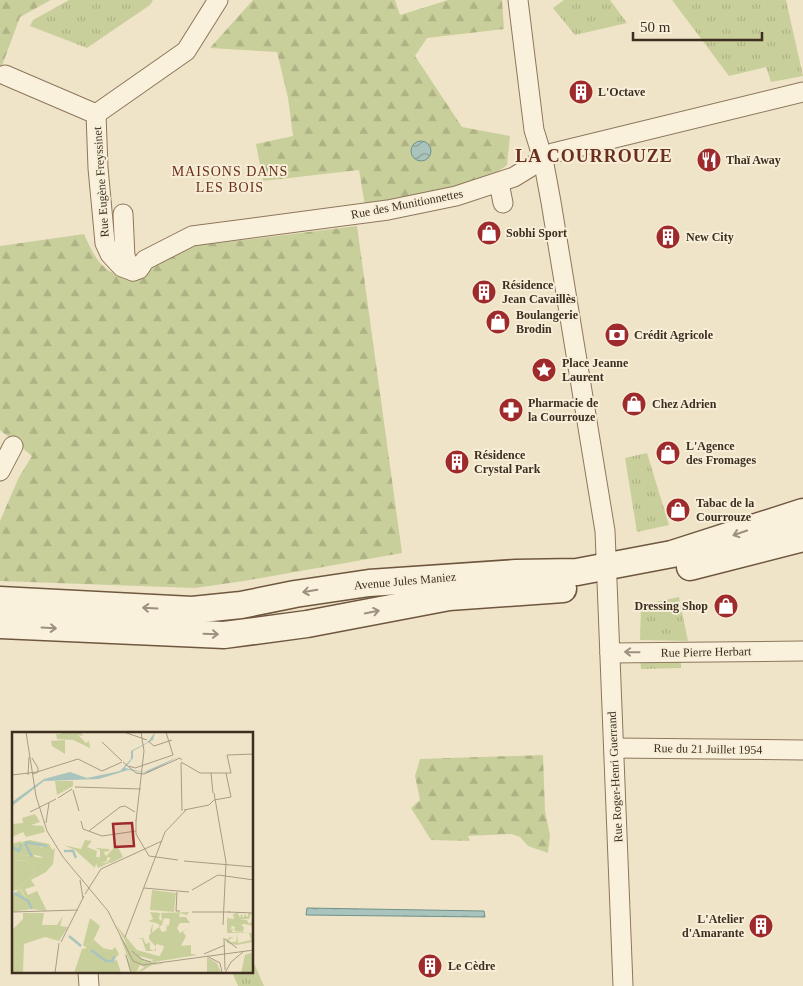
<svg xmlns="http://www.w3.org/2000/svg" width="803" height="986" viewBox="0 0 803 986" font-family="Georgia,serif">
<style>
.grass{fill:url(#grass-tufts)}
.forest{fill:url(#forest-firs)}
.water{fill:url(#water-waves);stroke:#6f938a}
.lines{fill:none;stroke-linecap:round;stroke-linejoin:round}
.street-casing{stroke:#8d765c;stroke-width:21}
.secondary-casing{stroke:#6f573f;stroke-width:29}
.street{stroke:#faf1dc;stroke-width:19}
.secondary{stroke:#faf1dc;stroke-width:26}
.oneway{stroke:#9c907e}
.labels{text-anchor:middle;stroke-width:4;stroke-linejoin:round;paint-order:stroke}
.poi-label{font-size:12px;font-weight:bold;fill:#3d2e20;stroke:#f7eed8;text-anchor:start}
.street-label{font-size:12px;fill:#3d2e20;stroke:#f7eed8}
.neighbourhood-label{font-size:14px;letter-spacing:1px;fill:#6b2e1e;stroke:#f7eed8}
.district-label{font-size:18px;font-weight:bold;letter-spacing:1px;fill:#6b2e1e;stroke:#f7eed8}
.inset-river{fill:none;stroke:#a9c4bc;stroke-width:2.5}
.inset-road{fill:none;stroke:#a89b85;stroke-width:1}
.view{fill:#9e2a2b;fill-opacity:0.15;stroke:#9e2a2b;stroke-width:2.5}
.inset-edge{fill:none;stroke:#3d2e20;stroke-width:2.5}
</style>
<defs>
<pattern id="grass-tufts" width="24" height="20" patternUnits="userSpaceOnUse" patternTransform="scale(1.25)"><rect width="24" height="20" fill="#c9cf9b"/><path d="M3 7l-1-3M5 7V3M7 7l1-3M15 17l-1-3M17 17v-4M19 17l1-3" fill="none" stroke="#aeb285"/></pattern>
<pattern id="forest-firs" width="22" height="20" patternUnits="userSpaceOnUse" patternTransform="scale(1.25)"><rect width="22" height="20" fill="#c9cf9b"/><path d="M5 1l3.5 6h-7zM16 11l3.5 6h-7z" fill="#aeb285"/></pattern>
<pattern id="water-waves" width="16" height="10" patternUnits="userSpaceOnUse" patternTransform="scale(1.25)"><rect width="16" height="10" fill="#a9c4bc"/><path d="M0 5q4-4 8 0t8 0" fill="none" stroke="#8ba098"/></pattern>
</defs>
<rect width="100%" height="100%" fill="#f0e4c8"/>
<g class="grass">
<path d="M69,0H153L150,5L87,48L30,26L33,20Z"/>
<path d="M564,0H610L627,23L575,35L553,8Z"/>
<path d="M672,0H786L803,76L771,82L766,67L729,76Z"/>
<path d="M647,453L669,525L637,532L625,458Z"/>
<path d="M679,597L688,641L640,640L641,605Z"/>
<path d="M681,658V668L641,669L640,659Z"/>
<path d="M253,961L264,986H238L232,972H252Z"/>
</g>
<g class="forest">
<path d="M0,0H51L20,17L0,71Z"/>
<path d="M253,0H395L400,15L448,0H502L504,29L427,38L415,56L462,127L510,136L507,165C472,193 408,198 365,206L359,170L263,181L256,144L293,136L288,98L277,52L210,48Z"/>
<path d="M357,226L402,553L244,581L195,588L0,581V521L19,477L32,456L0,430V246L84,234C93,254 100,270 122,277L148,261L194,246Z"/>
<path d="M543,755L545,811L550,835L548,853L528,846L520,837L511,834L468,836L470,841L431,840L411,808L420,800L415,776L420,759Z"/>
</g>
<g class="water">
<circle cx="421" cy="151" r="10"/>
<path d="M307,908L484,911L485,917L306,915Z"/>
</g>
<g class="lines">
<defs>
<g id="street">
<path d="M518,0L534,130L543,159L551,202L605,531L623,986"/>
<path d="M5,75L96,114L98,168L105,243L110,254L122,267L133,271L139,269L145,260L192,236L388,210L456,196L514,177L553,153L803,92"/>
<path d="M96,114L186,51L218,0"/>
<path d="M499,183L503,203"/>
<path d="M123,214L125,257L133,271"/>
<path d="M0,471L13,446"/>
<path d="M610,653L803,651"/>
<path d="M614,748L803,750"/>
<path d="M88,972L89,986"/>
</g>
<g id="secondary">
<path d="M690,567L803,538"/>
<path d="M0,600L192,610L241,605L295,594L369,583L516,573L577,572L672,554L803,512"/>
<path d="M0,625L224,635L307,624L449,597L563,589"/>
</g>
</defs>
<use href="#street" class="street-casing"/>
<use href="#secondary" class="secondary-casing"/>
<use href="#street" class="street"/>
<use href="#secondary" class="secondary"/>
</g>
<defs><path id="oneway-shaft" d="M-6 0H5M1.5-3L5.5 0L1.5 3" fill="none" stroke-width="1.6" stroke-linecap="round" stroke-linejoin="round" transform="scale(1.25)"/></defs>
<g class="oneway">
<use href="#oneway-shaft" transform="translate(740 533) rotate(161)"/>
<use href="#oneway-shaft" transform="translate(310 591) rotate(171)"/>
<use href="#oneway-shaft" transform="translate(150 608) rotate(-177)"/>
<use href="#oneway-shaft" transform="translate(372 612) rotate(-11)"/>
<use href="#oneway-shaft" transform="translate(49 628) rotate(3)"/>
<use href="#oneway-shaft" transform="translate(211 634) rotate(2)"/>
<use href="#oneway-shaft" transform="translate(632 652) rotate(-179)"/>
</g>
<defs>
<symbol id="building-disc" viewBox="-11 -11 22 22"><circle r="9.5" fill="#9e2a2b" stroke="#f7eed8"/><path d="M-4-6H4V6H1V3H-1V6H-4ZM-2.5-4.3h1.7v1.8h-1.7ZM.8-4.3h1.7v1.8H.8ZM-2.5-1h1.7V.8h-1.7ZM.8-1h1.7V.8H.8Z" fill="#fff"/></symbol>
<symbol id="restaurant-disc" viewBox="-11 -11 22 22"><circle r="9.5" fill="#9e2a2b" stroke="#f7eed8"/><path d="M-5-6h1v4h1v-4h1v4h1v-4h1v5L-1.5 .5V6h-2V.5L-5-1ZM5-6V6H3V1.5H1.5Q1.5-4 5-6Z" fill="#fff"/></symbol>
<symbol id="shop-disc" viewBox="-11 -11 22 22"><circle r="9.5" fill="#9e2a2b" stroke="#f7eed8"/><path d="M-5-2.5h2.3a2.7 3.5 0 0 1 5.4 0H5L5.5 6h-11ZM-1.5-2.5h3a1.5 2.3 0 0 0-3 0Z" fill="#fff"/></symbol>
<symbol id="bank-disc" viewBox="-11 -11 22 22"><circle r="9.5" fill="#9e2a2b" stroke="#f7eed8"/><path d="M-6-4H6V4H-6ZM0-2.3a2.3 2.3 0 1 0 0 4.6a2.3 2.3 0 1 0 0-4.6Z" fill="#fff"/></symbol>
<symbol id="sight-disc" viewBox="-11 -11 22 22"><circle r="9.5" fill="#9e2a2b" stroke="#f7eed8"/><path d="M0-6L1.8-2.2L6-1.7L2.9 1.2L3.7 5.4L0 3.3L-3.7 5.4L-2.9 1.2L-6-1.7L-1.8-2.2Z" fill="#fff"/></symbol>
<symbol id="pharmacy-disc" viewBox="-11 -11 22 22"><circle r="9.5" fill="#9e2a2b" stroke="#f7eed8"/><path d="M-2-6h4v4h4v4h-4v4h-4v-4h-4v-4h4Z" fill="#fff"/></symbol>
</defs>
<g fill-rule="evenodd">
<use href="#building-disc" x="567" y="78" width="28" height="28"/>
<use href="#restaurant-disc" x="695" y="146" width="28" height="28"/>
<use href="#shop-disc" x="475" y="219" width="28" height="28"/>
<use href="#building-disc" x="654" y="223" width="28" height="28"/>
<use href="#building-disc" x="470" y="278" width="28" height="28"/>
<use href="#shop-disc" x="484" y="308" width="28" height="28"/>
<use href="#bank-disc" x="603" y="321" width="28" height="28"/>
<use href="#sight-disc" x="530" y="356" width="28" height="28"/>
<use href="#shop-disc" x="620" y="390" width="28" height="28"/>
<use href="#pharmacy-disc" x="497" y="396" width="28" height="28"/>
<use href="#shop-disc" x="654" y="439" width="28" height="28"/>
<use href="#building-disc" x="443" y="448" width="28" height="28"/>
<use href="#shop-disc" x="664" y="496" width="28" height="28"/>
<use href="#shop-disc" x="712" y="592" width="28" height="28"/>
<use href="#building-disc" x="747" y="912" width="28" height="28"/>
<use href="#building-disc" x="416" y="952" width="28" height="28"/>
</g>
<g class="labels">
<g class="poi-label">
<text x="598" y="96">L'Octave</text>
<text x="726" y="164">Thaï Away</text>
<text x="506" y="237">Sobhi Sport</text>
<text x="686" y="241">New City</text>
<text x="502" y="289">Résidence<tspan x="502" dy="14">Jean Cavaillès</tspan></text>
<text x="516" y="319">Boulangerie<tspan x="516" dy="14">Brodin</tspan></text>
<text x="634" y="339">Crédit Agricole</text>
<text x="562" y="367">Place Jeanne<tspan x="562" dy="14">Laurent</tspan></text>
<text x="528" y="407">Pharmacie de<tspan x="528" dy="14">la Courrouze</tspan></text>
<text x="652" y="408">Chez Adrien</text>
<text x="686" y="450">L'Agence<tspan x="686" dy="14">des Fromages</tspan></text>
<text x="474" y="459">Résidence<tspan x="474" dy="14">Crystal Park</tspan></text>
<text x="696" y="507">Tabac de la<tspan x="696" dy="14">Courrouze</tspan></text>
<text x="708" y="610" text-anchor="end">Dressing Shop</text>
<text x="744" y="923" text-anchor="end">L'Atelier<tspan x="744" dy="14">d'Amarante</tspan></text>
<text x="448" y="970">Le Cèdre</text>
</g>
<g class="street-label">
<text transform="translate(101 182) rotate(-94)" y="4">Rue Eugène Freyssinet</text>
<text transform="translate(407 204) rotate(-11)" y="4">Rue des Munitionnettes</text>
<text transform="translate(405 581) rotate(-5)" y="4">Avenue Jules Maniez</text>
<text transform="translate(706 652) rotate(-1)" y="4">Rue Pierre Herbart</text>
<text transform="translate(708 749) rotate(1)" y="4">Rue du 21 Juillet 1954</text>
<text transform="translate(615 777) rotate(-93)" y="4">Rue Roger-Henri Guerrand</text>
</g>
<g class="neighbourhood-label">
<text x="230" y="176">MAISONS DANS<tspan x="230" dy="16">LES BOIS</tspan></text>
</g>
<g class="district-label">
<text x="594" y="162">LA COURROUZE</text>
</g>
</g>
<g transform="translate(12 732)">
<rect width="241" height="241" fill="#f0e4c8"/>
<path d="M48,0H69L71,4L66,3L74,11L77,9L78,16L61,8L45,7L44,2H50ZM18,108L37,112L28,115L27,124L20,122L14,112L19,124L5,122L10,110ZM105,113L111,125L99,131L95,130L99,126L95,125V129L89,131L85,125H88V118L83,116L97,117L98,119L92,120L94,124ZM0,128L15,129L24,142L1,159ZM8,157L20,177L0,180V163ZM138,180L148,181L147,187L150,189L149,181L177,180L175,183L168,181L167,185H174L178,191H168L165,196L168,201L178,195L171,200L174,204L169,214L179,213V222H185L146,229L166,225L142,228L128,224L133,229L146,230L137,233L150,231V232L140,233L127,241L133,234L126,241H124L132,235L128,233L124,241H119L112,220L119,233L107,203L116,214L104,193L125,218L150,225L152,214L144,212V219H134L130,207L125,206H131L134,212L138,210V217L142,219L144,215L137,207V203L147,195L150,200L154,199L155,203L154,195L157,194L152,193H157L158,187L152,186L150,193L147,195V192L136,189L141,187ZM11,181H32L30,193H45L51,184L48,194L56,195L47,209L33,205L12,212L11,241H0V198L11,187ZM222,181H226L228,186L229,182L232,186V182L236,185V181L239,182L237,187H227L235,188L237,192L241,188V194L232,192L229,193L232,195L231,200L222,199L223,195L220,194L218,198L221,196L220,200L241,201V210L225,213L215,211L214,208V205V208L218,205L222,206L217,207L218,210H224L225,201L226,211L239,208L237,201H215V186L222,187L221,182H224ZM82,208L91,216L100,218L103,215L107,222L101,229L105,228L109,241H62L70,217L75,216L71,213L78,215ZM241,220V241H229L233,223Z" fill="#c9cf9b"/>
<path d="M73,108L80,109L75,115L85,119L84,124L89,131L99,130L86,136L84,131L83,136L63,118L51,113L69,117ZM9,109L10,116L5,122L19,124L13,111L23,125L31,126L43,116L41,132L34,140L19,148L23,154L13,157L16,163L25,159L35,179L20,177L9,157L1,159L24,142L15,129L0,128V112ZM141,191L140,201L148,200L152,204L156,196L155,203L166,206H154L157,208L153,210L155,219L150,224L163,222L171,200L169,214H177L170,216V222L176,223L174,219L179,216V222L185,223L142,230L139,228L146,227L153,214L141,210L140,206L151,209L152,206L146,202L140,204L138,199ZM6,196L3,197V210L11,213L8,223L11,241H7L0,230V197ZM195,225L205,231L209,241H195Z" fill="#c9cf9b"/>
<path d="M15,109L37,112L41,119L38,126H31L25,122L26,116L34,114L32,112L21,118Z" fill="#c9cf9b"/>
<path d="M53,8V22L40,14L39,9ZM43,49H61V54L45,63ZM23,82L28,90L19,93L31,94L33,100L14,105L11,100L0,105V92L11,91L10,86ZM140,158L164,161L162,180L138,178ZM78,186L88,194L78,216L71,213Z" fill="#c9cf9b"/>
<path d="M143,0L141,8L121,19V26L113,36L132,40L168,24L136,41L116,38L87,47L32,49L0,74V70L32,47L58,40L75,46L108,39L119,27V19L136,10Z" fill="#a9c4bc"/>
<path class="inset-river" d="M13,110L35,114M13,111L20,125M0,115L7,119L9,112M52,119H61L64,126M2,161L16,169L20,177M57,204L69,214M79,218L94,229H101L102,224"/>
<path class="inset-road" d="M14,0L24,64L35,99L51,125L96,179L121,229L131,233L242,218M112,0L135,8M154,0L161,23M136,9L142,14L160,8M90,10L110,29M20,26L26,36V40L21,42M111,30L124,41L132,42L168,26L170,28M169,30L188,41H219L215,23L242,22M169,31L170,79M117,34L123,36L161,23M199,41L201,61M0,43L25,40L66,27L90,39L110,30M16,43L17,25M63,55L129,57M61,58L67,79M202,61L214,130L211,193M46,66L60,57M197,73L202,68L219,65L214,41M172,78L197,73M18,80L44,67M124,88V102L137,124L166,128M69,89L71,97L90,104L124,99M124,89L132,19L129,0M34,91L37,71M77,99L108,75L113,74L123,80M172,129L242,135M68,148L71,166M132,156L177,160M180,158L206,143L242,148M165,160L164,179H168M73,162L89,137L150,109M0,180L66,178M180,180H218M216,180L242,181M113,205L153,100L174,78M212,206L213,238M213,207L225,216M49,210L72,164M120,219L129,227L139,230M192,222L213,213M114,223L119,241M195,224L208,231L210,241M43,241L47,211M213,241L219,230L231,220"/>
<path class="view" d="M120,91L122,114L103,115L101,92Z"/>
<rect width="241" height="241" class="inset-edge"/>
</g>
<path d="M633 32v8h129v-8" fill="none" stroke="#3d2e20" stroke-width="2.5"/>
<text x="640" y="32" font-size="15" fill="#3d2e20" stroke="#f7eed8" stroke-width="4" paint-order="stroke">50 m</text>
</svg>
